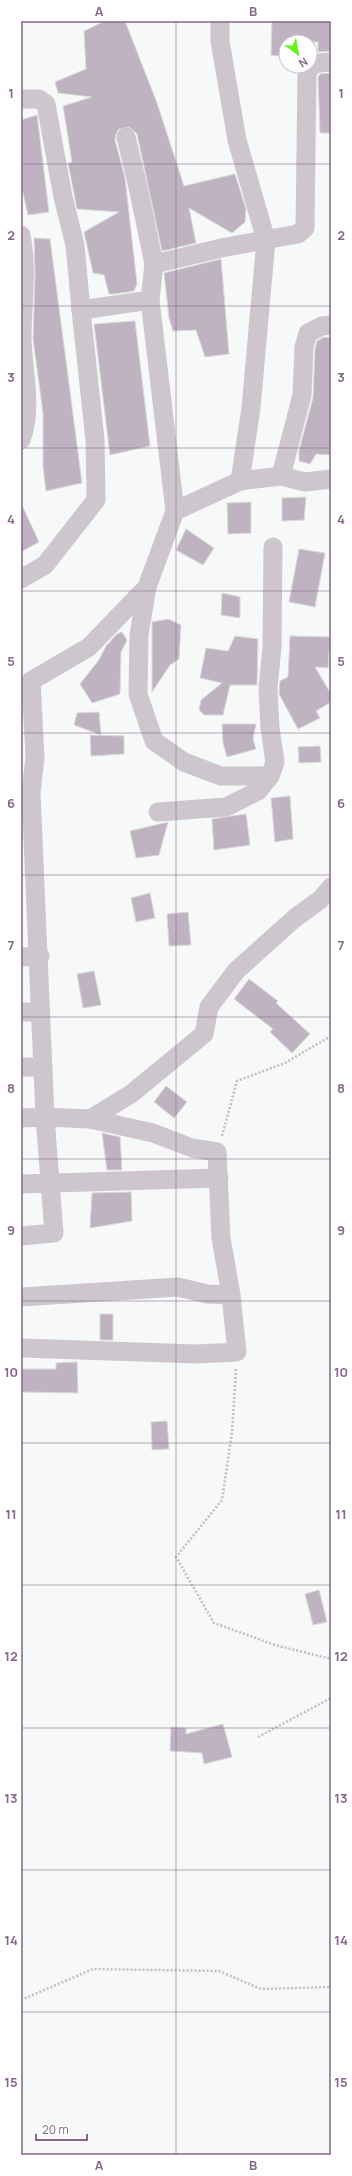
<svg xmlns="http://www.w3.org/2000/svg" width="352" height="2176" viewBox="0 0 352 2176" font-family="Manrope,sans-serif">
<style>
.building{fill:#bfb2c1;stroke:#d8dbd9}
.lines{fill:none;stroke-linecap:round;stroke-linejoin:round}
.path{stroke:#c2bdc3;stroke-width:2.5;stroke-dasharray:2 2;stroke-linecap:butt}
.minor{stroke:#cdc6ce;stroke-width:19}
.grid{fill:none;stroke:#85658a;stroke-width:1;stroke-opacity:0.55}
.neatline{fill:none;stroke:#85658a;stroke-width:1.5}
.grid-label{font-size:13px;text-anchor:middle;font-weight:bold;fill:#85658a}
</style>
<rect width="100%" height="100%" fill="#f6f9f7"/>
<g class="building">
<path d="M105,21H125L157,103L184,186L235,174L246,209L245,222L232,233L189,208L196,243L162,251L137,134L129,127L119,129L116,134L115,140L125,178L137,284L134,291L114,294H109L104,275L93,273L84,232L119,212L77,209L68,163L72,162L63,106L92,97L58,93L55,82L86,69L84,31Z"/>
<path d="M272,21H331V51L318,52V42H286V57L271,55Z"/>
<path d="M331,73V133H320L318,77L320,74Z"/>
<path d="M37,115L49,212L28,215L21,184V120Z"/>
<path d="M34,238L50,239L82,483L46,491L43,467V413L33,339L35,274Z"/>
<path d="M221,259L229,354L205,357L196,330L173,331L169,318L164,273Z"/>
<path d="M135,321L150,446L110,455L94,324Z"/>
<path d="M324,337L331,338V455L316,454L310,464L299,461V450L313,398L315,349L317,341Z"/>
<path d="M306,497L304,520L282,521V498Z"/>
<path d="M251,502V533L228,534L227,503Z"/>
<path d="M21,503L39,542L21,552Z"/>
<path d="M186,529L214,548L203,565L176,550Z"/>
<path d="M299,549L325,553L315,607L289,602Z"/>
<path d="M222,593L240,597V618L221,615Z"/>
<path d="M168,619L181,625L179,659L170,665L152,692V622Z"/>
<path d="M122,632L127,640L121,652L120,694L92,703L80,684L99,660L106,646L117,634Z"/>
<path d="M235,636L258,639L257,685H230L223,715H204L199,710L201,700L222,683L200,678L206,648L228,651Z"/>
<path d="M290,636L330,637L328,668L315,667L331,694V702L316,711L320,718L298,729L279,694L280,681L288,677Z"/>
<path d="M99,712L101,735L74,725L77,713Z"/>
<path d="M222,724H256L253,739L256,749L227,757L223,743Z"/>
<path d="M90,735L124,736V754L91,756Z"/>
<path d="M320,746L321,762L299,763L298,747Z"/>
<path d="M290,796L293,839L275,842L271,798Z"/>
<path d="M246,814L250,845L214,850L212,819Z"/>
<path d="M168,822L159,855L136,858L130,831Z"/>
<path d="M150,893L155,918L136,922L131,898Z"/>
<path d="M188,912L191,945L169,946L167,914Z"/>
<path d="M94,971L101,1005L83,1008L77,974Z"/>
<path d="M249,979L278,1001L276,1003L310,1034L292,1053L270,1032L273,1029L234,999Z"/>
<path d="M166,1086L187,1102L174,1118L154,1102Z"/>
<path d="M102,1133L120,1137L122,1170H107Z"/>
<path d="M131,1192L132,1221L90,1228L92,1193Z"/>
<rect x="100" y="1314" width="13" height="26"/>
<path d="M77,1362L78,1393L21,1392V1369H56V1363Z"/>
<path d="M167,1421L169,1449L152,1450L151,1422Z"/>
<path d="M319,1590L327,1622L313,1625L305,1594Z"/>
<path d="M223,1724L232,1757L204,1764L202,1753L170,1751L171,1727L186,1728V1734Z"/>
</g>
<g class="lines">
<g class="path">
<path d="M222,1136L237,1081L285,1063L331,1036"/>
<path d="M236,1369L232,1432L222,1500L176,1557L214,1623L275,1645L331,1659"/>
<path d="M258,1737L331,1698"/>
<path d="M21,2000L93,1969L219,1971L261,1989L331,1987"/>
</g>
<g class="minor">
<path d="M220,21V41L237,140L266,240L251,408L240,481L175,511L147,587L139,635L138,694L154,741L184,762L221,776H270"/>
<path d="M21,99H39L46,104L63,197L75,245L81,310L150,300L154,264L138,187L126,137"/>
<path d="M21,235C28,270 22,304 22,339C23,373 33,407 21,440"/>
<path d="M154,264L226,247L298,234L305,228L307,75C310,62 319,63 331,62"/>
<path d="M150,300L175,511"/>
<path d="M281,476L302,395L304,347L308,333L322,326L331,325"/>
<path d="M240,481L281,476L305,482L331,479"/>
<path d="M21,579L45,565L96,500L95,440L81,310"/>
<path d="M147,587L89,647L31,681L35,757L31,793L45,1117L90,1119L131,1094L204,1034L209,1007L236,971L295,918L321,899L331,887"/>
<path d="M158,812L226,807L258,791L270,776L275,762L270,728L268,688L272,647L273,547"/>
<path d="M21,957L40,956"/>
<path d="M21,1012H41"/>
<path d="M21,1067H43"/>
<path d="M21,1118L45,1117L54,1233L21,1236"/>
<path d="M21,1184L219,1178"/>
<path d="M21,1297L178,1287L207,1294L231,1295L221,1238L217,1152L192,1148L153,1133L90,1119"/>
<path d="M21,1348L197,1354L237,1352L231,1295"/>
</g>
</g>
<path class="grid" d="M176,21V2155M21,164H331M21,306H331M21,448H331M21,591H331M21,733H331M21,875H331M21,1017H331M21,1159H331M21,1301H331M21,1443H331M21,1585H331M21,1728H331M21,1870H331M21,2012H331"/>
<rect width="352" height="2176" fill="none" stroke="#ffffff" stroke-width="44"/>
<g transform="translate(298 54) rotate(148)"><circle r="19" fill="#ffffff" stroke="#cec1d0"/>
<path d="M0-3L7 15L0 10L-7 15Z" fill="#67f21d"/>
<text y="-6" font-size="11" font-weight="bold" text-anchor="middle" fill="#85658a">N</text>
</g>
<path d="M36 2134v6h51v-6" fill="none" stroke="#85658a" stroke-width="2"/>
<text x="42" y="2134" font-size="12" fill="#85658a" stroke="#ffffff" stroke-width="3" paint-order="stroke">20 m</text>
<rect x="22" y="22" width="308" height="2132" class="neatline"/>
<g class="grid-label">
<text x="99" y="16">A</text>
<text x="253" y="16">B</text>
<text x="11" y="98">1</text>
<text x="341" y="98">1</text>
<text x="11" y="240">2</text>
<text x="341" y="240">2</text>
<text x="11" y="382">3</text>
<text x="341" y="382">3</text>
<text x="11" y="524">4</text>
<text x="341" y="524">4</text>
<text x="11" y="666">5</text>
<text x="341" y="666">5</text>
<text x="11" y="808">6</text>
<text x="341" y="808">6</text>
<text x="11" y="950">7</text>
<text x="341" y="950">7</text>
<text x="11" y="1093">8</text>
<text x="341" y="1093">8</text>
<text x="11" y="1235">9</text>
<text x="341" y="1235">9</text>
<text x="11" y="1377">10</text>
<text x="341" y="1377">10</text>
<text x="11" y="1519">11</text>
<text x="341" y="1519">11</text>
<text x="11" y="1661">12</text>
<text x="341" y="1661">12</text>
<text x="11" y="1803">13</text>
<text x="341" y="1803">13</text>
<text x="11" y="1945">14</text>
<text x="341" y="1945">14</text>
<text x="11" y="2087">15</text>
<text x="341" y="2087">15</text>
<text x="99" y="2170">A</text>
<text x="253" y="2170">B</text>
</g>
</svg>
